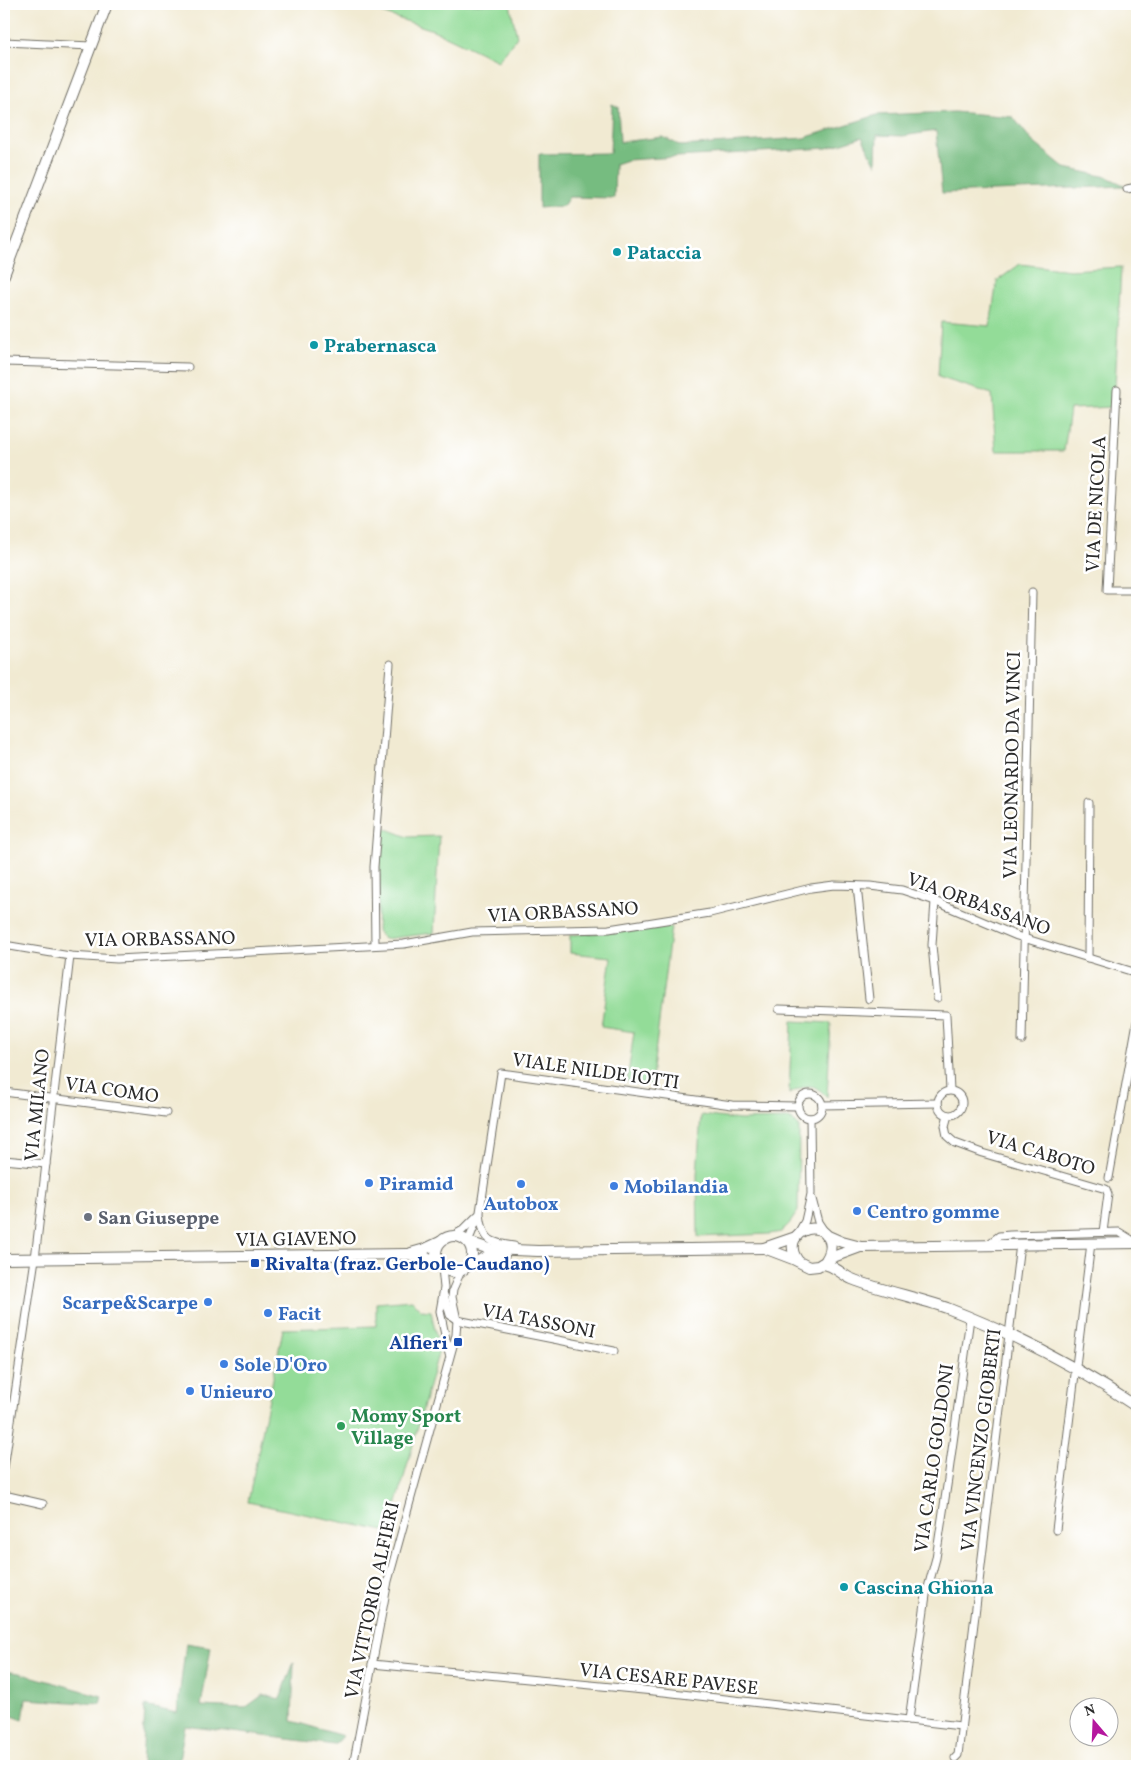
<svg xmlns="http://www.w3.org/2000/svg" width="1141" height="1770" viewBox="0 0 1141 1770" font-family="Vollkorn,serif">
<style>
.green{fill:#93dc98;stroke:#5f8462}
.forest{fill:#76bc80;stroke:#507456}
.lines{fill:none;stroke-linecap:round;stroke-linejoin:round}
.street-casing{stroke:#706e65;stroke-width:9}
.secondary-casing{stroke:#706e65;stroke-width:12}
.street{stroke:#fff;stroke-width:7}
.secondary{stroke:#fff;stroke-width:10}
.culture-dot{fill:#0f9aa8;stroke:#fff;stroke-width:2}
.shop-dot{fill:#3f7fe0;stroke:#fff;stroke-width:2}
.worship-dot{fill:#6b7280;stroke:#fff;stroke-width:2}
.transit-dot{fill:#1a4fb4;stroke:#fff;stroke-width:2}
.leisure-dot{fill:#2e9e5b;stroke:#fff;stroke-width:2}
.labels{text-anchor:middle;stroke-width:5;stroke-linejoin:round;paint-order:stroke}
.culture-label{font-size:19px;font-weight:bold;fill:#0d838f;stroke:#fff;text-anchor:start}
.street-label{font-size:19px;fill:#2b2b2b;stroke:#fff}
.shop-label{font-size:19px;font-weight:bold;fill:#366cbe;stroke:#fff;text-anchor:start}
.worship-label{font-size:19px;font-weight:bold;fill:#5b616d;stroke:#fff;text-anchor:start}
.transit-label{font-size:19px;font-weight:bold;fill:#164399;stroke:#fff;text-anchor:start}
.leisure-label{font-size:19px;font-weight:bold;fill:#27864d;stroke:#fff;text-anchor:start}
</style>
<rect width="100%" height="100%" fill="#fff"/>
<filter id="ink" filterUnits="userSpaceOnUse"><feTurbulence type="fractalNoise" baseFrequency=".02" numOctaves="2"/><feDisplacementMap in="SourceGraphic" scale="10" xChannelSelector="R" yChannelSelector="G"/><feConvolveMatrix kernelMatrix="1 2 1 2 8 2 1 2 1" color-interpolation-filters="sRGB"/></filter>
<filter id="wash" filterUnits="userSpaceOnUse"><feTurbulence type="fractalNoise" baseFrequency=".0096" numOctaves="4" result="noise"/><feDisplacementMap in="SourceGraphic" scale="20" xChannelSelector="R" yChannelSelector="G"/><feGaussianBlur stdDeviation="1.12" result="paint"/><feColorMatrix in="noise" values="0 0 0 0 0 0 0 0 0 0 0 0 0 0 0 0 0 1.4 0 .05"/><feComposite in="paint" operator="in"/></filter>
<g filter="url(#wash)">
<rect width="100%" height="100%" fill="#f1ead2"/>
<g class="green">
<path d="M355,4H510L517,37L498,61L433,30Z"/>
<path d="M1020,264L1070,270L1121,267L1114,407L1070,409L1064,451H996L992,394L938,377L941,322L990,326L997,281Z"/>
<path d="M382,827L408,837L439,836L434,933L384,939L377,931Z"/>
<path d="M671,927L651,1085L627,1082L634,1032L601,1027L611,957L570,953V935Z"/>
<path d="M792,1021L831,1023L827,1097C812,1081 807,1085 789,1094Z"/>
<path d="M701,1115L740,1120L790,1119L799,1126L798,1211L790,1223L781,1232L770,1234L698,1237L697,1175Z"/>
<path d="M412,1300L421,1310L431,1311L439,1350L389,1532L248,1502L283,1329L376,1326V1303Z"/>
</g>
<g class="forest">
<path d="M612,104L618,107L620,142L663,137L681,146L804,138L877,115L954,112L1013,117L1032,141L1065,168L1107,177L1126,186L942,193L936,131L903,136L877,135L876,165L862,137L827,148L627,160L615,164L614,198L569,197L563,206L539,208V154L610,153Z"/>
<path d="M186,1643L211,1647L201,1706L245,1708L263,1695L280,1699L294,1662L292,1721L343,1736L335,1745L185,1726L178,1766H142L145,1706L177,1713Z"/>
<path d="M4,1671L19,1673L102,1696L100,1704L26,1699L23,1720L4,1713Z"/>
</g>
</g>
<g filter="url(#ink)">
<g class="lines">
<defs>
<g id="street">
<path d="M4,42L91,46"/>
<path d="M1127,189L1137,187"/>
<path d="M4,362L188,367"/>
<path d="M1117,390L1107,590H1137"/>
<path d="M857,886L869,999"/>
<path d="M935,901L932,945L937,998"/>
<path d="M4,945L70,956L117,959L404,944L472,932L609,929L710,913L811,888L834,885L870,886L902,890L932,900L1017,936L1137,973"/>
<path d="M375,945L374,867L390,664"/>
<path d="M1088,958L1089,803"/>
<path d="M779,1009L946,1015L950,1090"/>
<path d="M1022,1040L1032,592"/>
<circle cx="950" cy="1103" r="12"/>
<path d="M4,1092L166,1113"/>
<circle cx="810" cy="1106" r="12"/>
<path d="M822,1105L938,1103"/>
<path d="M948,1115L945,1126L947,1136L955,1143L982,1153L1106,1189L1108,1194L1103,1232"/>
<path d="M4,1160L46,1164"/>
<path d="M1109,1178L1137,1022"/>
<path d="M812,1199L818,1222L824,1231"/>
<path d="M480,1214C483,1241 490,1243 514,1246"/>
<path d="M454,1235L463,1230L477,1216"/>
<path d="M797,1235L805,1221L811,1194L810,1118"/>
<path d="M468,1242L480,1212L501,1073L732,1105L797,1106"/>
<path d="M987,1245L999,1236L1010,1235L1119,1232L1135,1242"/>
<path d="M442,1268L444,1288L440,1311L449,1354"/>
<path d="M444,1295L450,1315L457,1320L614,1351"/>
<path d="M4,1468L35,1259L70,956"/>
<path d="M4,1495L43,1504"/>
<path d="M1056,1530L1091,1243"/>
<path d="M931,1583L978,1587"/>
<path d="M372,1664L664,1692L961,1726"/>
<path d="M909,1720L926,1595L936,1558L948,1479L970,1318"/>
<path d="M955,1758L958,1755L1020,1244"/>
<path d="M353,1766L388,1581L456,1335L457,1320L452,1297L453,1289L461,1271"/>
</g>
<g id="secondary">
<path d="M4,275L107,4"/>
<path d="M826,1235L842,1242L861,1247L1137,1243"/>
<circle cx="454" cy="1254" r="18"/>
<path d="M468,1242L490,1249L538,1251L764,1248L796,1237"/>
<path d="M764,1248L793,1259L809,1267L818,1266L833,1257L860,1247"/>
<path d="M411,1253L425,1249L440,1242"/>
<path d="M4,1259L408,1254L427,1258L439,1265"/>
<path d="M798,1261C778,1234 820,1215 830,1241C832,1248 830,1254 826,1260"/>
<path d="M822,1264C833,1264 842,1275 852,1279C882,1291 916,1297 947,1308C1014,1334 1078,1367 1137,1407"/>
<path d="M469,1266L486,1257L504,1255"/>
</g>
</defs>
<use href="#street" class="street-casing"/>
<use href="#secondary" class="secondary-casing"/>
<use href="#street" class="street"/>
<use href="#secondary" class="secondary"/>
</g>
</g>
<g class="culture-dot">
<circle cx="617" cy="252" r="5"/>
<circle cx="314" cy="345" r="5"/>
<circle cx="844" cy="1587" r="5"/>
</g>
<g class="shop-dot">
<circle cx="369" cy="1183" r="5"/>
<circle cx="521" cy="1184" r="5"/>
<circle cx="614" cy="1186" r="5"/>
<circle cx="857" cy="1211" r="5"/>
<circle cx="208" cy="1302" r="5"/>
<circle cx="268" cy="1313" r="5"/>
<circle cx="224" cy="1364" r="5"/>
<circle cx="190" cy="1391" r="5"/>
</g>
<circle class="worship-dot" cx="88" cy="1217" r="5"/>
<g class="transit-dot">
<rect x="250" y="1258" width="10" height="10" rx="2.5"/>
<rect x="453" y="1337" width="10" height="10" rx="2.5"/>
</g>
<circle class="leisure-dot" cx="341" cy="1426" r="5"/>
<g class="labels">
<g class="culture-label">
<text x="627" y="259">Pataccia</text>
<text x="324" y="352">Prabernasca</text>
<text x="854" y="1594">Cascina Ghiona</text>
</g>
<g class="street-label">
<text transform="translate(1095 504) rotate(-87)" y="7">VIA DE NICOLA</text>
<text transform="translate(1011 765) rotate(-89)" y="7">VIA LEONARDO DA VINCI</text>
<text transform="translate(979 903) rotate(20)" y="7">VIA ORBASSANO</text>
<text transform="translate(563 911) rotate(-3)" y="7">VIA ORBASSANO</text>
<text transform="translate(160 938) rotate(-1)" y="7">VIA ORBASSANO</text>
<text transform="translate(596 1070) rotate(8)" y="7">VIALE NILDE IOTTI</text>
<text transform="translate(112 1089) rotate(8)" y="7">VIA COMO</text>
<text transform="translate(36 1105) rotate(-84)" y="7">VIA MILANO</text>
<text transform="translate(1041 1152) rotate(17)" y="7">VIA CABOTO</text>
<text transform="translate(296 1238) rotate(-1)" y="7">VIA GIAVENO</text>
<text transform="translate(539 1320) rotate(11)" y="7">VIA TASSONI</text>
<text transform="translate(980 1440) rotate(-83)" y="7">VIA VINCENZO GIOBERTI</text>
<text transform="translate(933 1458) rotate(-82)" y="7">VIA CARLO GOLDONI</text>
<text transform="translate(371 1600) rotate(-78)" y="7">VIA VITTORIO ALFIERI</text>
<text transform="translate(669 1678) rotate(6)" y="7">VIA CESARE PAVESE</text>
</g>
<g class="shop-label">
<text x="379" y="1190">Piramid</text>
<text x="624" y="1193">Mobilandia</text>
<text x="521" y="1210" text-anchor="middle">Autobox</text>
<text x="867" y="1218">Centro gomme</text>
<text x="198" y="1309" text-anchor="end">Scarpe&amp;Scarpe</text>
<text x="278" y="1320">Facit</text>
<text x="234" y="1371">Sole D'Oro</text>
<text x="200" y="1398">Unieuro</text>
</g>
<g class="worship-label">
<text x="98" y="1224">San Giuseppe</text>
</g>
<g class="transit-label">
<text x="265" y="1270">Rivalta (fraz. Gerbole-Caudano)</text>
<text x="448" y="1349" text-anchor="end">Alfieri</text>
</g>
<g class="leisure-label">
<text x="351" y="1422">Momy Sport<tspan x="351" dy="22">Village</tspan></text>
</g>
</g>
<rect width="1141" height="1770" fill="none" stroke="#fff" stroke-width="20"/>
<g transform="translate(1094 1722) rotate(341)"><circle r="24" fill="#ffffff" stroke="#aaaaaa"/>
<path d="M0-4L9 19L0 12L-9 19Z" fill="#b5179e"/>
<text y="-8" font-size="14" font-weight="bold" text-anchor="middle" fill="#2b2b2b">N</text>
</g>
</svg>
